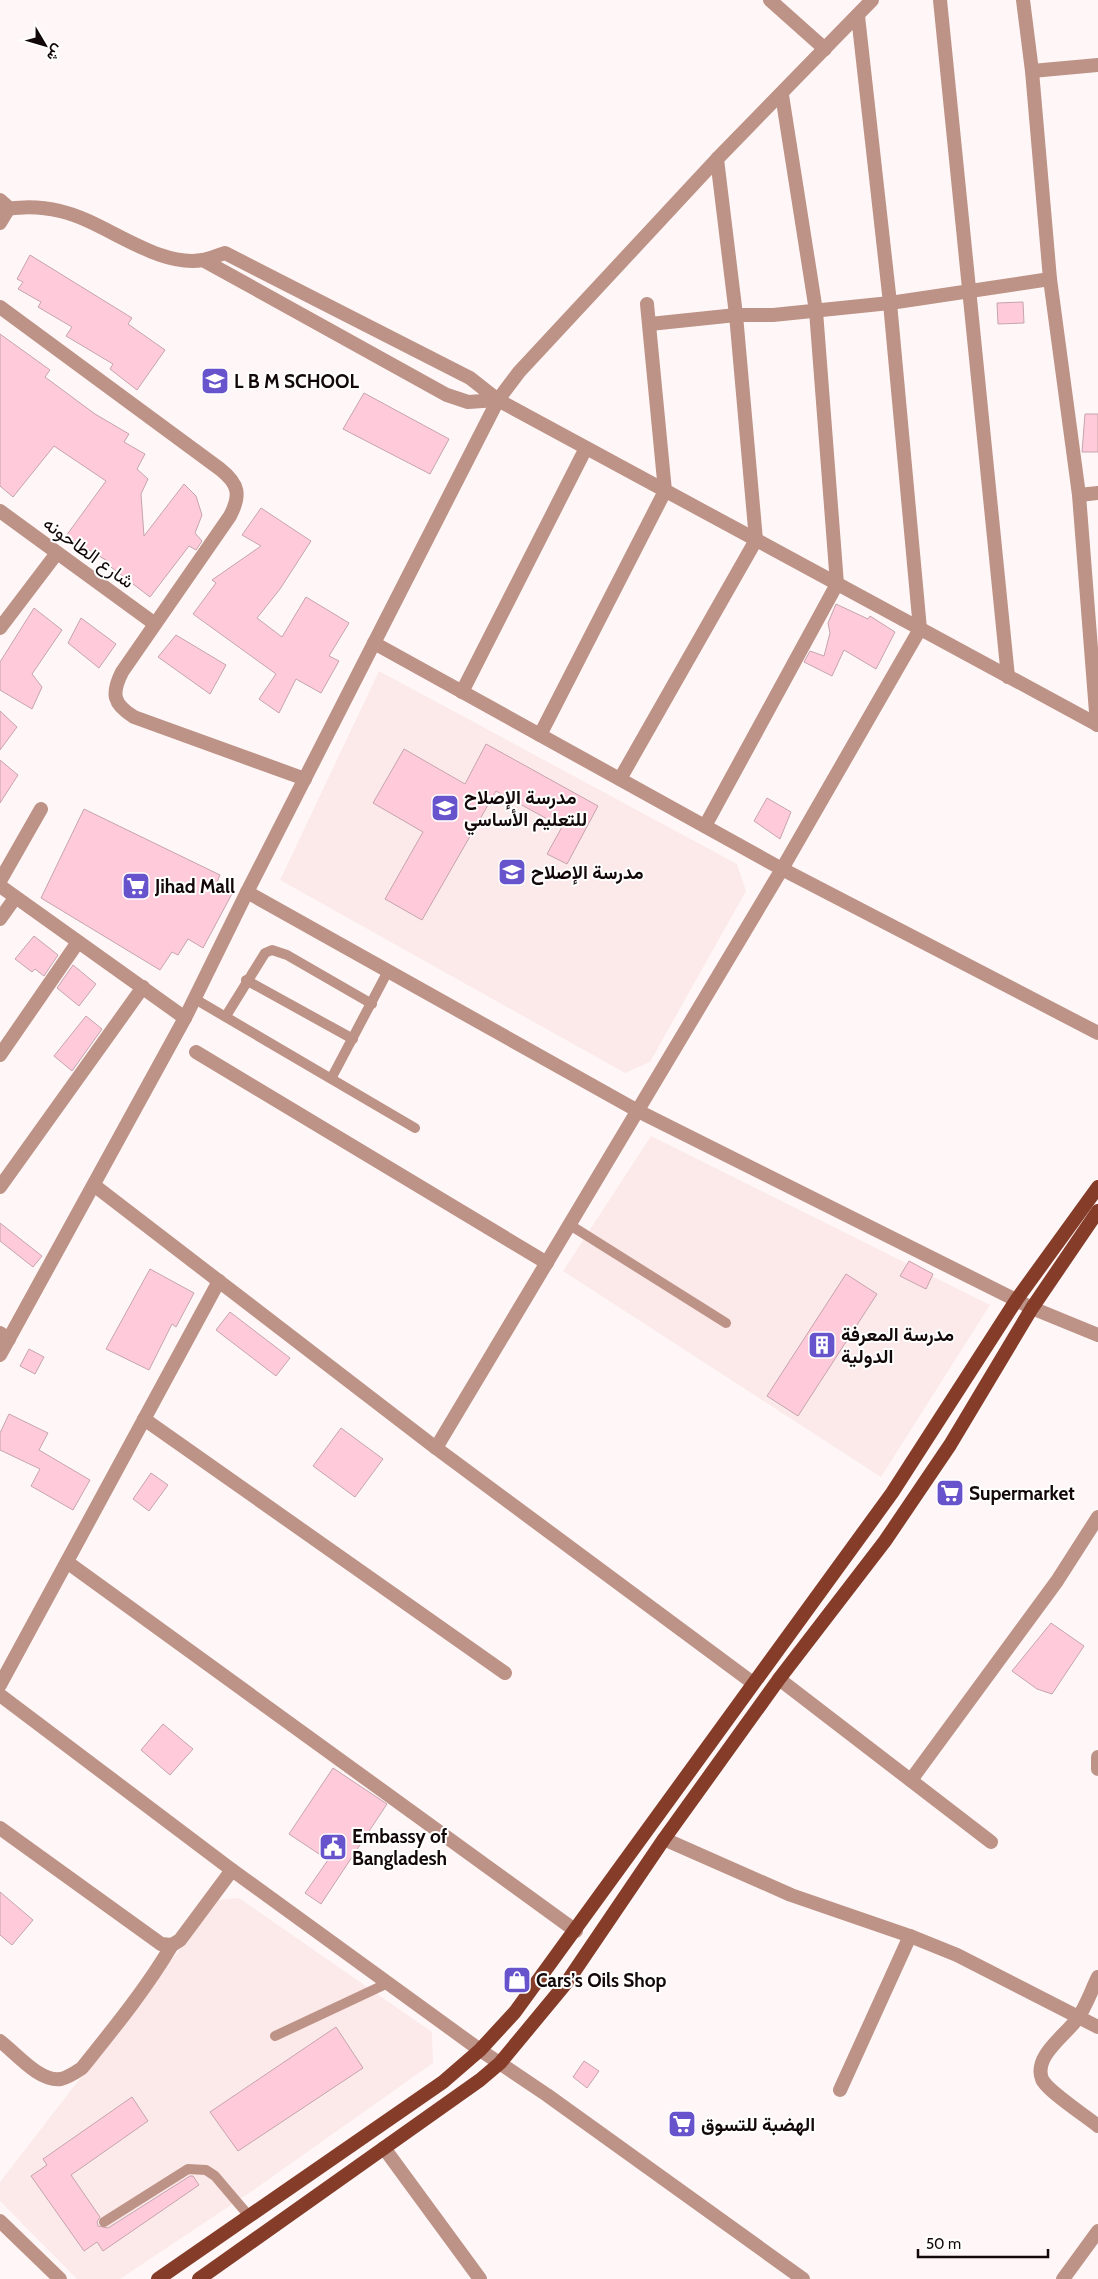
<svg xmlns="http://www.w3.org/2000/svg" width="1098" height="2279" viewBox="0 0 1098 2279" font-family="Cabin,Vazirmatn,sans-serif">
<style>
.built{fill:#fceaea}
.building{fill:#ffcbda;stroke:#c5a4ad}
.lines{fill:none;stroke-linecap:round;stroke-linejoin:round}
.service{stroke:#be9387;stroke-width:10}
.minor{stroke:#be9387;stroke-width:14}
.tertiary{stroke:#be9387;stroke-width:14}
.primary{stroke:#853d2a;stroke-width:14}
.labels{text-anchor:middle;stroke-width:4;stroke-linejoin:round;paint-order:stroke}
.poi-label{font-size:19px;font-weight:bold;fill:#130809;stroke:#fff;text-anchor:start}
.street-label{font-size:19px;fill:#130809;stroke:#fff}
</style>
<rect width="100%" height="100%" fill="#fff7f7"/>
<g class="built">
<path d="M379,671L737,864L746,891L650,1062L625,1073L280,880Z"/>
<path d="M651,1136L990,1305L881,1477L563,1271Z"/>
<path d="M239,1898L432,2032L433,2063L255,2189L120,2279H77L0,2201V2182L218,1900Z"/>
</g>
<g class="building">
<path d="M30,255L132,318L128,324L165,350L137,390L110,369L113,364L66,336L72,327L38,307L41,302L18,289L23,282L17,279Z"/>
<path d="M1023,302L1024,323L998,324L997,303Z"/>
<path d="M0,334L50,370L45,377L95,414L129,434L124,442L145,454L137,469L148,479L141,494L144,536L184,484L196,496L202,515L195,533L202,541L196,550L189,546L150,597L107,564L109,562L66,536L106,481L54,446L13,497L0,486Z"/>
<path d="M364,393L449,439L430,474L343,429Z"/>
<path d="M1085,414H1098V452H1082Z"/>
<path d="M261,508L311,541L280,589L257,618L282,637L306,597L349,623L329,656L339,661L321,693L296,679L279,713L259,699L276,674L193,614L216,583L212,580L261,546L242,535Z"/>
<path d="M836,604L868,619L870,616L895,632L876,669L844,650L832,676L804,662L810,651L824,656L830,633L828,623Z"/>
<path d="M34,608L62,630L32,674L42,687L32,709L0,690V662Z"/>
<path d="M81,618L116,644L99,668L68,643Z"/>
<path d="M176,635L226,665L210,694L158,657Z"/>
<path d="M0,711L17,727L0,750Z"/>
<path d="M486,744L598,806L567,864L547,854L562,827L496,791L422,920L385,899L423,832L373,803L404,749L465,784Z"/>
<path d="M0,760L18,775L0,803Z"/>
<path d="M767,798L791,812L780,839L754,821Z"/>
<path d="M84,809L220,875L217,882L234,890L203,948L188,939L178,955L172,952L160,970L41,898Z"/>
<path d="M34,936L58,955L44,976L35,969L32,972L15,959Z"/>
<path d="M73,965L96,984L79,1006L57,988Z"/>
<path d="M86,1016L102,1029L72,1071L54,1056Z"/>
<path d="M0,1223L42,1256L33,1267L0,1241Z"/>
<path d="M909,1261L933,1274L926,1289L900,1276Z"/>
<path d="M150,1269L194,1293L176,1327L172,1324L149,1370L106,1349Z"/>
<path d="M846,1274L877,1294L798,1416L767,1396Z"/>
<path d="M230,1312L290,1358L276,1376L216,1330Z"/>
<path d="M29,1349L44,1357L35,1374L20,1366Z"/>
<path d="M9,1414L48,1433L39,1450L90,1480L73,1510L31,1486L40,1469L0,1450V1433Z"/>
<path d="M341,1428L383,1459L355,1497L313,1466Z"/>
<path d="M151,1473L168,1485L149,1511L133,1499Z"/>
<path d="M1051,1623L1084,1646L1052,1694L1037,1689L1012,1671Z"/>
<path d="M163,1724L193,1749L170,1775L141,1750Z"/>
<path d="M333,1768L387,1804L321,1904L305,1893L328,1860L289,1834Z"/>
<path d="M0,1892L33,1920L12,1945L0,1935Z"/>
<path d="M336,2027L363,2068L238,2151L210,2112Z"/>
<path d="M584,2061L599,2071L587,2088L573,2077Z"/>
<path d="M132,2097L148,2121L71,2175L100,2217L97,2222L98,2226L108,2228L190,2176H193L199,2185L103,2251L97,2242L84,2251L31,2176L47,2165L43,2159Z"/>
</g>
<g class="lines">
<g class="service">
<path d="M246,980L353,1039"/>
<path d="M195,999L415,1128"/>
<path d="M226,1016L265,953L272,950L287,955L372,1004"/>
<path d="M332,1077L388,971"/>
<path d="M570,1225L726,1323"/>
<path d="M275,2036L388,1983"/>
<path d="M104,2222L188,2169L206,2170L215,2176L249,2216"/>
</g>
<g class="minor">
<path d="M770,0L825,49"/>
<path d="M940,0L1008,677"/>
<path d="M1023,0L1032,71L1050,279L1079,495L1097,725"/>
<path d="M1032,71L1098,65"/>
<path d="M0,200L9,208L0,223"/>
<path d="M0,307L220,469C239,484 241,495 230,516L122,672C111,694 113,704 134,717L305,779"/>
<path d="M650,324L736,315H773L890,303L1050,279"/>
<path d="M1079,495L1098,493"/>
<path d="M0,511L155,624"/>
<path d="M0,628L57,553"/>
<path d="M374,643L782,869L1098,1033"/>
<path d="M462,692L586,448"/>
<path d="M540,735L665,491L647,304"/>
<path d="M620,779L756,540L736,315L717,159"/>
<path d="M705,826L837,584L816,311L782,95"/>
<path d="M0,881L41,809"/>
<path d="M0,886L185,1018"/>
<path d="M247,892L638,1111L1032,1308L1098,1335"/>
<path d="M0,919L15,898"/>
<path d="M196,1052L547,1263"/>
<path d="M0,1055L78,942"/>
<path d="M95,1186L436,1448L782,869L920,629L890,303L858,16"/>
<path d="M0,1187L143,987"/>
<path d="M0,1333L9,1339"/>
<path d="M144,1419L505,1673"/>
<path d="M436,1448L753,1683"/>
<path d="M67,1562L576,1931"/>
<path d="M779,1679L991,1842"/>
<path d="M0,1685L219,1281"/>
<path d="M0,1695L232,1870L480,2050"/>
<path d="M1098,1757V1769"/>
<path d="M911,1780L1057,1581L1098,1517"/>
<path d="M0,1828L161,1944L172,1945L180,1940L232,1870"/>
<path d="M664,1839L791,1895L910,1936L957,1955L1098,2027"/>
<path d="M1098,1977C1091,1991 1086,2007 1077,2019C1066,2035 1033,2056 1042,2079C1046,2090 1087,2117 1098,2126"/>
<path d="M0,2041C16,2053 39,2082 61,2079C69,2077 76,2072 82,2068C114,2028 146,1989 172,1945"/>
<path d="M840,2090L910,1936"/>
<path d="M384,2148L480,2279"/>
<path d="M0,2221L60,2279"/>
<path d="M1063,2279L1098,2231"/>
</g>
<g class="tertiary">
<path d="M0,210C21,206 40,206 60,211C105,221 156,268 203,260C210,259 218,255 225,253L470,378L498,400L1098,725"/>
<path d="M203,260L447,395L468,402L498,400"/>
<path d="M0,1355L185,1018L247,892L498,400L519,372L717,159L872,0"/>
<path d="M480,2050L547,2095L803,2279"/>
</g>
<g class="primary">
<path d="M158,2279L443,2082L480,2050L515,2012L892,1493L1017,1299L1098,1187"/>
<path d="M199,2279L480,2080L500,2063L567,1982L664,1839L779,1679L885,1541L950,1445L1032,1308L1098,1211"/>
</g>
</g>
<defs>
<symbol id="school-square" viewBox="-11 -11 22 22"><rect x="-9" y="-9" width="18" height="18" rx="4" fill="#6754cd" stroke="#fff"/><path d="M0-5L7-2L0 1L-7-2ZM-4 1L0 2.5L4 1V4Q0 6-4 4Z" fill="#fff"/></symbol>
<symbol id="supermarket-square" viewBox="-11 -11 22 22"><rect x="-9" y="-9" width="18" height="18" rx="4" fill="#6754cd" stroke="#fff"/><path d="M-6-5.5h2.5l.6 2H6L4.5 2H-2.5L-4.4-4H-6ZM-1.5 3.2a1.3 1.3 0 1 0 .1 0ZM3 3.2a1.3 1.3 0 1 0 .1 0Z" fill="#fff"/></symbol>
<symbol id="building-square" viewBox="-11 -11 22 22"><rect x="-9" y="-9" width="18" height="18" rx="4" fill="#6754cd" stroke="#fff"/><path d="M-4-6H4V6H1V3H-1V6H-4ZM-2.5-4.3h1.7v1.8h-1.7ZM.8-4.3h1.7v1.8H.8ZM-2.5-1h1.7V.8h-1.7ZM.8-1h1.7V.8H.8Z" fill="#fff"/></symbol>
<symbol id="civic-square" viewBox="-11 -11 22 22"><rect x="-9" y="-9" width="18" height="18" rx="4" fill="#6754cd" stroke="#fff"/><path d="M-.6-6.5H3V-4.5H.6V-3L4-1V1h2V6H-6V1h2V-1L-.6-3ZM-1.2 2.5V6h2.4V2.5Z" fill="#fff"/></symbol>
<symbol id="shop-square" viewBox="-11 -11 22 22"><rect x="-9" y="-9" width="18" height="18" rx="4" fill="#6754cd" stroke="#fff"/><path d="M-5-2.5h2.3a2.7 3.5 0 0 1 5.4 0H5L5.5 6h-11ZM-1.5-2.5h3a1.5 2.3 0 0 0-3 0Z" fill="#fff"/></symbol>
</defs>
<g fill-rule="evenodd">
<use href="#school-square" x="199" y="365" width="32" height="32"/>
<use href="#school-square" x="429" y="792" width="32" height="32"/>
<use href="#school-square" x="496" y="856" width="32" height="32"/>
<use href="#supermarket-square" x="120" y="870" width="32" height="32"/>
<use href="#building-square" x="806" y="1329" width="32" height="32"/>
<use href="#supermarket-square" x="934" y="1477" width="32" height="32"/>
<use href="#civic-square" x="317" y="1831" width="32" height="32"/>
<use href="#shop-square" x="501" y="1964" width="32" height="32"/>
<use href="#supermarket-square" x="666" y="2108" width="32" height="32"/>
</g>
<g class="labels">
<g class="poi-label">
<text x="234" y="388">L B M SCHOOL</text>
<text x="464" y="804">مدرسة الإصلاح<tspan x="464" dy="22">للتعليم الأساسي</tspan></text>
<text x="531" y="879">مدرسة الإصلاح</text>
<text x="155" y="893">Jihad Mall</text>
<text x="841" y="1341">مدرسة المعرفة<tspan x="841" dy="22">الدولية</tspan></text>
<text x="969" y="1500">Supermarket</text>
<text x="352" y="1843">Embassy of<tspan x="352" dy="22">Bangladesh</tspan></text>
<text x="536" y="1987">Cars’s Oils Shop</text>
<text x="701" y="2131">الهضبة للتسوق</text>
</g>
<g class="street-label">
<text transform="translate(89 552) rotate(36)" y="7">شارع الطاحونه</text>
</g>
</g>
<g transform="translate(45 45) rotate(128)" stroke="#ffffff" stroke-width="4" paint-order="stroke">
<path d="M0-4L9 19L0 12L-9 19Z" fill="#130809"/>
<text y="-8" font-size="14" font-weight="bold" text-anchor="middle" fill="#130809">ش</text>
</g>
<path d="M918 2249v8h130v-8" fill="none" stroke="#130809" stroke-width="2.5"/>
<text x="926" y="2249" font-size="15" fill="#130809" stroke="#ffffff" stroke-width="4" paint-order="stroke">50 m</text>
</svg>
